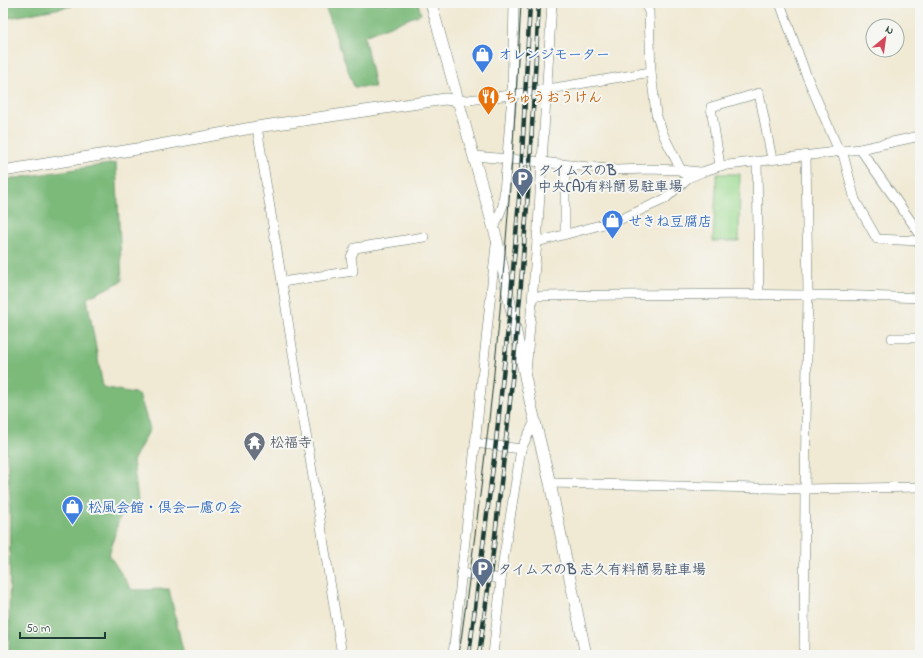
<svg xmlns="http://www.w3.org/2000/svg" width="923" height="658" viewBox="0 0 923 658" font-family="'Indie Flower','Klee One',sans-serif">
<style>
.green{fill:#9bda90;stroke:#5d8c62}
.forest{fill:#7cba7a;stroke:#4e7c57}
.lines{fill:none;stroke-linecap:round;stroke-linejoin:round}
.minor-casing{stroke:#68796c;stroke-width:10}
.tertiary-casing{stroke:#68796c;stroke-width:12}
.minor{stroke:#fff;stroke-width:9}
.tertiary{stroke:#fff;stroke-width:11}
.tram{stroke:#1f3d34;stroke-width:1}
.rail-casing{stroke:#1f3d34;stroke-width:4.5}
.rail{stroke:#f6f6f2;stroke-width:3;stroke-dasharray:9;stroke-linecap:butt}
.labels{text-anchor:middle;stroke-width:4;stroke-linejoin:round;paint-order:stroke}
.shop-label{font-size:14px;font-weight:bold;fill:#366cbe;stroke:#f6f6f2;text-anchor:start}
.food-label{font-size:14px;font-weight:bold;fill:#c56008;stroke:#f6f6f2;text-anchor:start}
.service-label{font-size:14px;font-weight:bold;fill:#4e5e75;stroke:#f6f6f2;text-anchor:start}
.worship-label{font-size:14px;font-weight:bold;fill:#5b616d;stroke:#f6f6f2;text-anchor:start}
</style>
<rect width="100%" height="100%" fill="#f6f6f2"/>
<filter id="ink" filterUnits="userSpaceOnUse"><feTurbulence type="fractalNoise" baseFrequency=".025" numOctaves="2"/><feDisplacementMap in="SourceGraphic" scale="8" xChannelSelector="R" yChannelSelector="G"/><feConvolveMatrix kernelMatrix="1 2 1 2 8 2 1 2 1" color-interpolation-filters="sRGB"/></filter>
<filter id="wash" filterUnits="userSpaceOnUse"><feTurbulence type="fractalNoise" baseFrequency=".012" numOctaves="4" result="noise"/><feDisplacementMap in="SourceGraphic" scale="16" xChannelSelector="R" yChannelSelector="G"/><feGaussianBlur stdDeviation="0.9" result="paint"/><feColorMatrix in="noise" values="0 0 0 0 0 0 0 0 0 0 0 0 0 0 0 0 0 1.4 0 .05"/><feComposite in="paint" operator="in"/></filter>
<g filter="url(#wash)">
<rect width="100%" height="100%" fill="#f0e9d3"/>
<path class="green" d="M717,174H740L739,241H713Z"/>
<g class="forest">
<path d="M3,3H72V6L3,19Z"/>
<path d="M324,3H418L421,14L364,36L375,87H354Z"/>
<path d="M116,163L122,281L87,298L103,387L139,394L150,429L133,461L138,500L119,519L109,555L132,590L169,589L184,655H9L10,496L3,406V180Z"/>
</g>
</g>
<g filter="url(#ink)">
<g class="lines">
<defs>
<g id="minor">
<path d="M645,3L649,12L651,72L656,114L664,136L681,170L683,173"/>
<path d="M780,3L805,72L839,151"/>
<path d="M459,101L512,95L651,72"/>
<path d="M257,127L282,282L297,379L342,655"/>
<path d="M860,149L920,234"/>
<path d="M842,150L855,200L877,239L920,241"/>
<path d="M474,156L542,162L617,170L647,169L681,170L700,172"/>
<path d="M757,161L759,295"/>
<path d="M565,165V234"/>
<path d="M720,166L711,107L759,93L772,159"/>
<path d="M494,229L503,205L512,95L514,3"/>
<path d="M537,242L619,220L665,199L688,178L702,172L720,166L860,149L920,136"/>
<path d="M282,282L353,271L351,257L355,248L424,237"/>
<path d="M533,296C662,295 791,292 920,298"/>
<path d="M892,338H920"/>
<path d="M526,373L537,242L552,3"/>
<path d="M475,443L521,449"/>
<path d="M550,483L805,489L920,487"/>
<path d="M461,573L501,579"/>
<path d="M453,655L496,245"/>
<path d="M493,655L503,562L521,449L535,421"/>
<path d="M804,655L805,489L808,295L806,155"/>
</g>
<g id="tertiary">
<path d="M431,3L497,240L530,401L550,483L586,655"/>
<path d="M3,171L143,148L257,127L445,99L459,101"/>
</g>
</defs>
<use href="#minor" class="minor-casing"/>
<use href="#tertiary" class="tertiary-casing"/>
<use href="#minor" class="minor"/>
<use href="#tertiary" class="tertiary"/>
<path class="tram" d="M459,655C475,537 491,418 501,299C510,200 516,102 521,3"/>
<defs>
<g id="rail">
<path d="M469,655L495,451L509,319L521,175L530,3"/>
<path d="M479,655L494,545L509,412L520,296L529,180L539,3"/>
</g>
</defs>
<use href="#rail" class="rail-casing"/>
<use href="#rail" class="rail"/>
</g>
</g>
<defs>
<symbol id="shop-pin" viewBox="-11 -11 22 30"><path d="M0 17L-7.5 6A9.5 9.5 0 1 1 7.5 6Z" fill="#3f7fe0" stroke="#f6f6f2"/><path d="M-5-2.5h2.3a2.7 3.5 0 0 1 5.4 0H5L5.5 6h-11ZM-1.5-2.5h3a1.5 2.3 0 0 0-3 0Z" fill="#fff"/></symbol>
<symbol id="restaurant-pin" viewBox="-11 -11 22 30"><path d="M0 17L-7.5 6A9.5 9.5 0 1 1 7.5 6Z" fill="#e8710a" stroke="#f6f6f2"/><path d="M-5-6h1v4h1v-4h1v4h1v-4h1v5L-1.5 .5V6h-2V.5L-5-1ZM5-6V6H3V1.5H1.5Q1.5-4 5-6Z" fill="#fff"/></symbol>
<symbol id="parking-pin" viewBox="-11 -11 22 30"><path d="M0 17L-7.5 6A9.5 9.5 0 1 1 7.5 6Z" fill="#5c6f8a" stroke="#f6f6f2"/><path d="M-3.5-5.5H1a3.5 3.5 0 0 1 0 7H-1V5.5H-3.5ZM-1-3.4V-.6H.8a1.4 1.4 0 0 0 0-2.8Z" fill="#fff"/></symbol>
<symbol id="temple-pin" viewBox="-11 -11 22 30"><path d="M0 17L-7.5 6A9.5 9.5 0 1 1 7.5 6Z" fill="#6b7280" stroke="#f6f6f2"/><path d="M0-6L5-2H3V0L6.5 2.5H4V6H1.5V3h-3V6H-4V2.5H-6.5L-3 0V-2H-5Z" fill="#fff"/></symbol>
</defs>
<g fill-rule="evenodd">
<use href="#shop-pin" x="470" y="42" width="25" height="34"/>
<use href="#restaurant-pin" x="476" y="84" width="25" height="34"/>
<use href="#parking-pin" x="510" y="166" width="25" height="34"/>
<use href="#shop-pin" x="600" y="208" width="25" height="34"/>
<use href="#temple-pin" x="242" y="430" width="25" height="34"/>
<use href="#shop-pin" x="60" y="494" width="25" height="34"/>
<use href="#parking-pin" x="470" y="556" width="25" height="34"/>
</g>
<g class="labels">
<g class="shop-label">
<text x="498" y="59">オレンジモーター</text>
<text x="628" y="226">せきね豆腐店</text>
<text x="88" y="512">松風会館・倶会一慮の会</text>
</g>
<g class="food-label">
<text x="504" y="102">ちゅうおうけん</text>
</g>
<g class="service-label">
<text x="538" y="175">タイムズのB<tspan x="538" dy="16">中央(A)有料簡易駐車場</tspan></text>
<text x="498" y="574">タイムズのB 志久有料簡易駐車場</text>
</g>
<g class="worship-label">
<text x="270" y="447">松福寺</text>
</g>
</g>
<rect width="923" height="658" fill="none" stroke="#f6f6f2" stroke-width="16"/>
<g transform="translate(885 38) rotate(29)"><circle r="19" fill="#f6f6f2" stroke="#a0aca6"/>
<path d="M0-3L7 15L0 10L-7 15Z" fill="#d1495b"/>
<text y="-6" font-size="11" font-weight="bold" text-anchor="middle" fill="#1f3d34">N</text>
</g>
<path d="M20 632v6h85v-6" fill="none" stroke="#1f3d34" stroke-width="2"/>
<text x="26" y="632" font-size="12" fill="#1f3d34" stroke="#f6f6f2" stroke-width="3" paint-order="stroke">50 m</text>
</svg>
